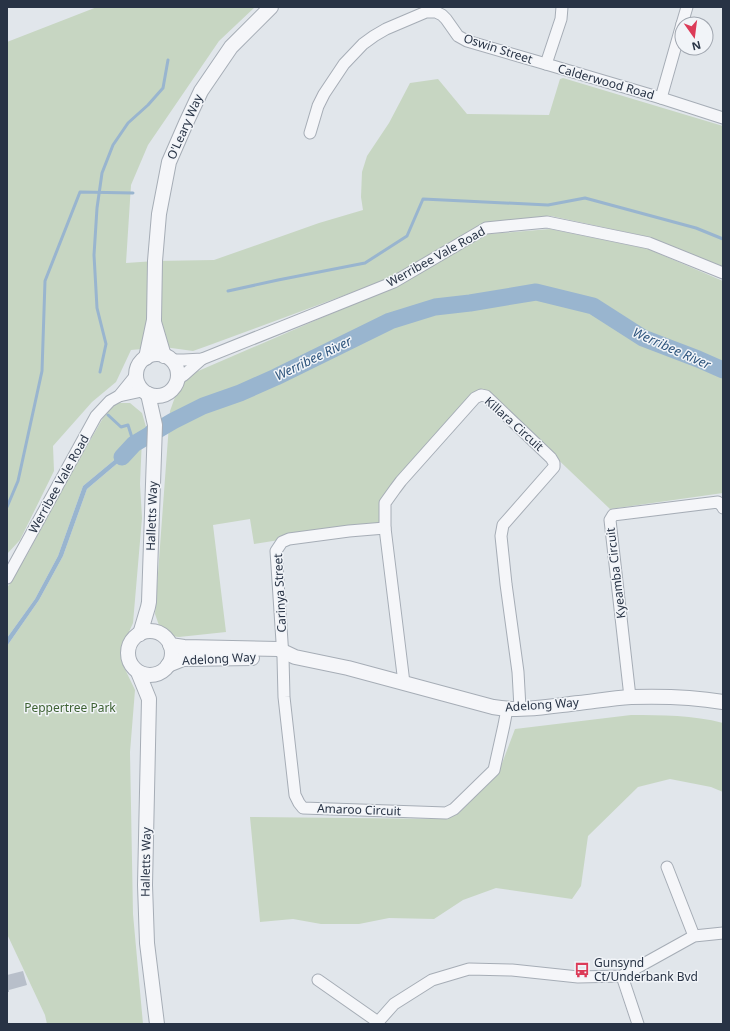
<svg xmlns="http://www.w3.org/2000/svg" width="730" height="1031" viewBox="0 0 730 1031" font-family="'Noto Sans',sans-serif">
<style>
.green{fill:#c7d6c2}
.water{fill:#99b5cf}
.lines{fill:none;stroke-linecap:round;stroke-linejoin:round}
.stream{stroke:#99b5cf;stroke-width:3}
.river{stroke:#99b5cf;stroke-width:17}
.building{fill:#b8bfca}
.minor-casing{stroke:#a6adb6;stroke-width:13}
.tertiary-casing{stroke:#a6adb6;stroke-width:16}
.minor{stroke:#f5f6f9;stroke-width:11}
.tertiary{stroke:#f5f6f9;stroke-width:14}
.labels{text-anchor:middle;stroke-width:3;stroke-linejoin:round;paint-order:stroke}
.street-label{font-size:12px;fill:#283345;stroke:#f1f4f8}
.park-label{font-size:12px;fill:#3e6233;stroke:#f1f4f8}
.poi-label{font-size:12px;fill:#283345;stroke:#f1f4f8;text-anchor:start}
.water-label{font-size:13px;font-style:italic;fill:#2d547d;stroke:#f1f4f8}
</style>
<rect width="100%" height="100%" fill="#e1e6eb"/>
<g class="green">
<path d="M97,7H255L219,41L148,145L131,185L126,263L155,261L214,260L319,223L363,210L361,197L362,172L367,156L389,123L410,83L438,79L467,114L549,115L560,79L563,78L723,126V268L649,237L551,216L486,223L391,278L207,346L193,351L164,347L131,350L116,382L92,402L53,446L54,471L20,540L7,554V42Z"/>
<path d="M550,229L648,249L723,281V493L610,509L488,393L475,394L396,478L380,502L381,524L254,544L250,519L213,525L226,632L179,637L171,636L161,631L155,614L170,411L175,397L189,375L395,286L488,234Z"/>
<path d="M116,403H130L142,413L146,427L124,452L83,486L58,556L35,599L7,638V588L27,555L70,475L103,418Z"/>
<path d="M142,438L140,484L142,518L133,623L123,645L124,667L135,690L130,752L133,914L143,1024H47L45,1015L7,934V646L39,600L63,556L87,489L126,456Z"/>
<path d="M631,715C662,715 693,715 723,723V792L711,787L670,779L638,787L588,836L581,886L572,899L496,888L463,900L434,919L389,918L359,924H321L293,919L260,922L250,817L445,819L459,813L498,774L515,729Z"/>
</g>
<path class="water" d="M150,422L153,426L126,456L87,489L63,556L39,600L7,646V638L35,599L58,556L83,486L124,452Z"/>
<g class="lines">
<g class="stream">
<path d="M228,291L278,280L365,263L407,236L423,199L548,205L585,198L696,228L723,239"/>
<path d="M100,372L106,344L97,308L94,255L97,208L102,173L113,145L128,123L148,105L163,88L168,60"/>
<path d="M108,415L121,427L128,425L134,444"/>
<path d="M7,507L18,481L42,371L45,281L80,192L133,193"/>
</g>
<path class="river" d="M122,457L134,444L173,421L203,406L240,393L276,377L390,321L435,307L470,303L536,292L593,306L643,338L698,359L723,370"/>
</g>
<path class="building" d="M23,971L27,985L9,990V992H7V975Z"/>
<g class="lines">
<defs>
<g id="minor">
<path d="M562,7L561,19L546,64L661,98L723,118"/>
<path d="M682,24L687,7"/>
<path d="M661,98L682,24"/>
<path d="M310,133L318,106L324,94L344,64L363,44L374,36L386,29L426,12H436L442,15L446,19L458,36L467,41L546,64"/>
<path d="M171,360H184L202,359L394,282L486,228L547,222L649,243L723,273"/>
<path d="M177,379L184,375L202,359"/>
<path d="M119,396L142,391"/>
<path d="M385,528L349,531L289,539L282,542L276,551L283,657L284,697L295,795L299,803L303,808L446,813L454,809L494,770L504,725L507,709"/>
<path d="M7,578L96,416L110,401L119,396L136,375"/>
<path d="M404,683L385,528V503L395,489L401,481L475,398L481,395L486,396L551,458L554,463V467L503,525L501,536L506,584L518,672L520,708"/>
<path d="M630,697L610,520L613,515L718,502L723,507V508"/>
<path d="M667,867L694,936"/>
<path d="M622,976L638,1024"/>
<path d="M318,980L378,1022"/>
<path d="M377,1024L378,1022L394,1004L432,980L469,969L512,970L578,977L622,976L694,936L723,933"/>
</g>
<g id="tertiary">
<path d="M154,322L164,356"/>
<circle cx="157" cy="375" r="21"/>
<path d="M146,358L154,320L155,261L159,214L169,162L186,123L201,91L231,47L271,7"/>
<circle cx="150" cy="653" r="22"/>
<path d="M140,634L148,607L149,602L155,425L148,394"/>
<path d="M170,645L184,647L278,649L295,657L348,668L493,707C521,712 551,706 579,703C596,701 614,698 631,697C661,696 693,697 723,702"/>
<path d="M168,665L183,659L252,658"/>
<path d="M138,672L149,699L145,885L147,943L157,1024"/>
</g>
</defs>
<use href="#minor" class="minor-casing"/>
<use href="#tertiary" class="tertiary-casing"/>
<use href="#minor" class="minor"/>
<use href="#tertiary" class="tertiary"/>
</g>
<defs>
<symbol id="bus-bare" viewBox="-9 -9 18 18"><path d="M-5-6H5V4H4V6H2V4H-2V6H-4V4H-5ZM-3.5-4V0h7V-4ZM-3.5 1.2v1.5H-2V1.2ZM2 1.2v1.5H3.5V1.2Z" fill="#dc3b58" stroke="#f1f4f8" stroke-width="2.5" paint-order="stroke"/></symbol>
</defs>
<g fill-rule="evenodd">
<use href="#bus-bare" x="571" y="959" width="22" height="22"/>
</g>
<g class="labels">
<g class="street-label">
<text transform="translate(498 49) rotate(18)" y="4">Oswin Street</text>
<text transform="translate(606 82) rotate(16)" y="4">Calderwood Road</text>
<text transform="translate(185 127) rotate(-66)" y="4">O'Leary Way</text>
<text transform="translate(436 257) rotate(-29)" y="4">Werribee Vale Road</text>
<text transform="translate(514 424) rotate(42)" y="4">Killara Circuit</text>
<text transform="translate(59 484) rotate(-61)" y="4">Werribee Vale Road</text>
<text transform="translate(152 516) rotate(-88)" y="4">Halletts Way</text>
<text transform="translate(616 573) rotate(-97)" y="4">Kyeamba Circuit</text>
<text transform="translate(280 593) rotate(-93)" y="4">Carinya Street</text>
<text transform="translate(219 659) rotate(-3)" y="4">Adelong Way</text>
<text transform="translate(542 705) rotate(-4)" y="4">Adelong Way</text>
<text transform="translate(359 810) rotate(2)" y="4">Amaroo Circuit</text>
<text transform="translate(146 862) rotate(-89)" y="4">Halletts Way</text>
</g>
<g class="park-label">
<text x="70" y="712">Peppertree Park</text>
</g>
<g class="poi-label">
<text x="594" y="967">Gunsynd<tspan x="594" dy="14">Ct/Underbank Bvd</tspan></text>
</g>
<g class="water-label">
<text transform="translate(672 348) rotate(24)" y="5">Werribee River</text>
<text transform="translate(313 358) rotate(-26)" y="5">Werribee River</text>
</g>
</g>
<rect width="730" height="1031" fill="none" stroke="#283345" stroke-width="16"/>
<g transform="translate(694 36) rotate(166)"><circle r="19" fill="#f1f4f8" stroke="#a1a7b0"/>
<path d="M0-3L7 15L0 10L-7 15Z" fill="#dc3b58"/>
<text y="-6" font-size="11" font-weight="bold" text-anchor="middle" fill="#283345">N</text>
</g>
</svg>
